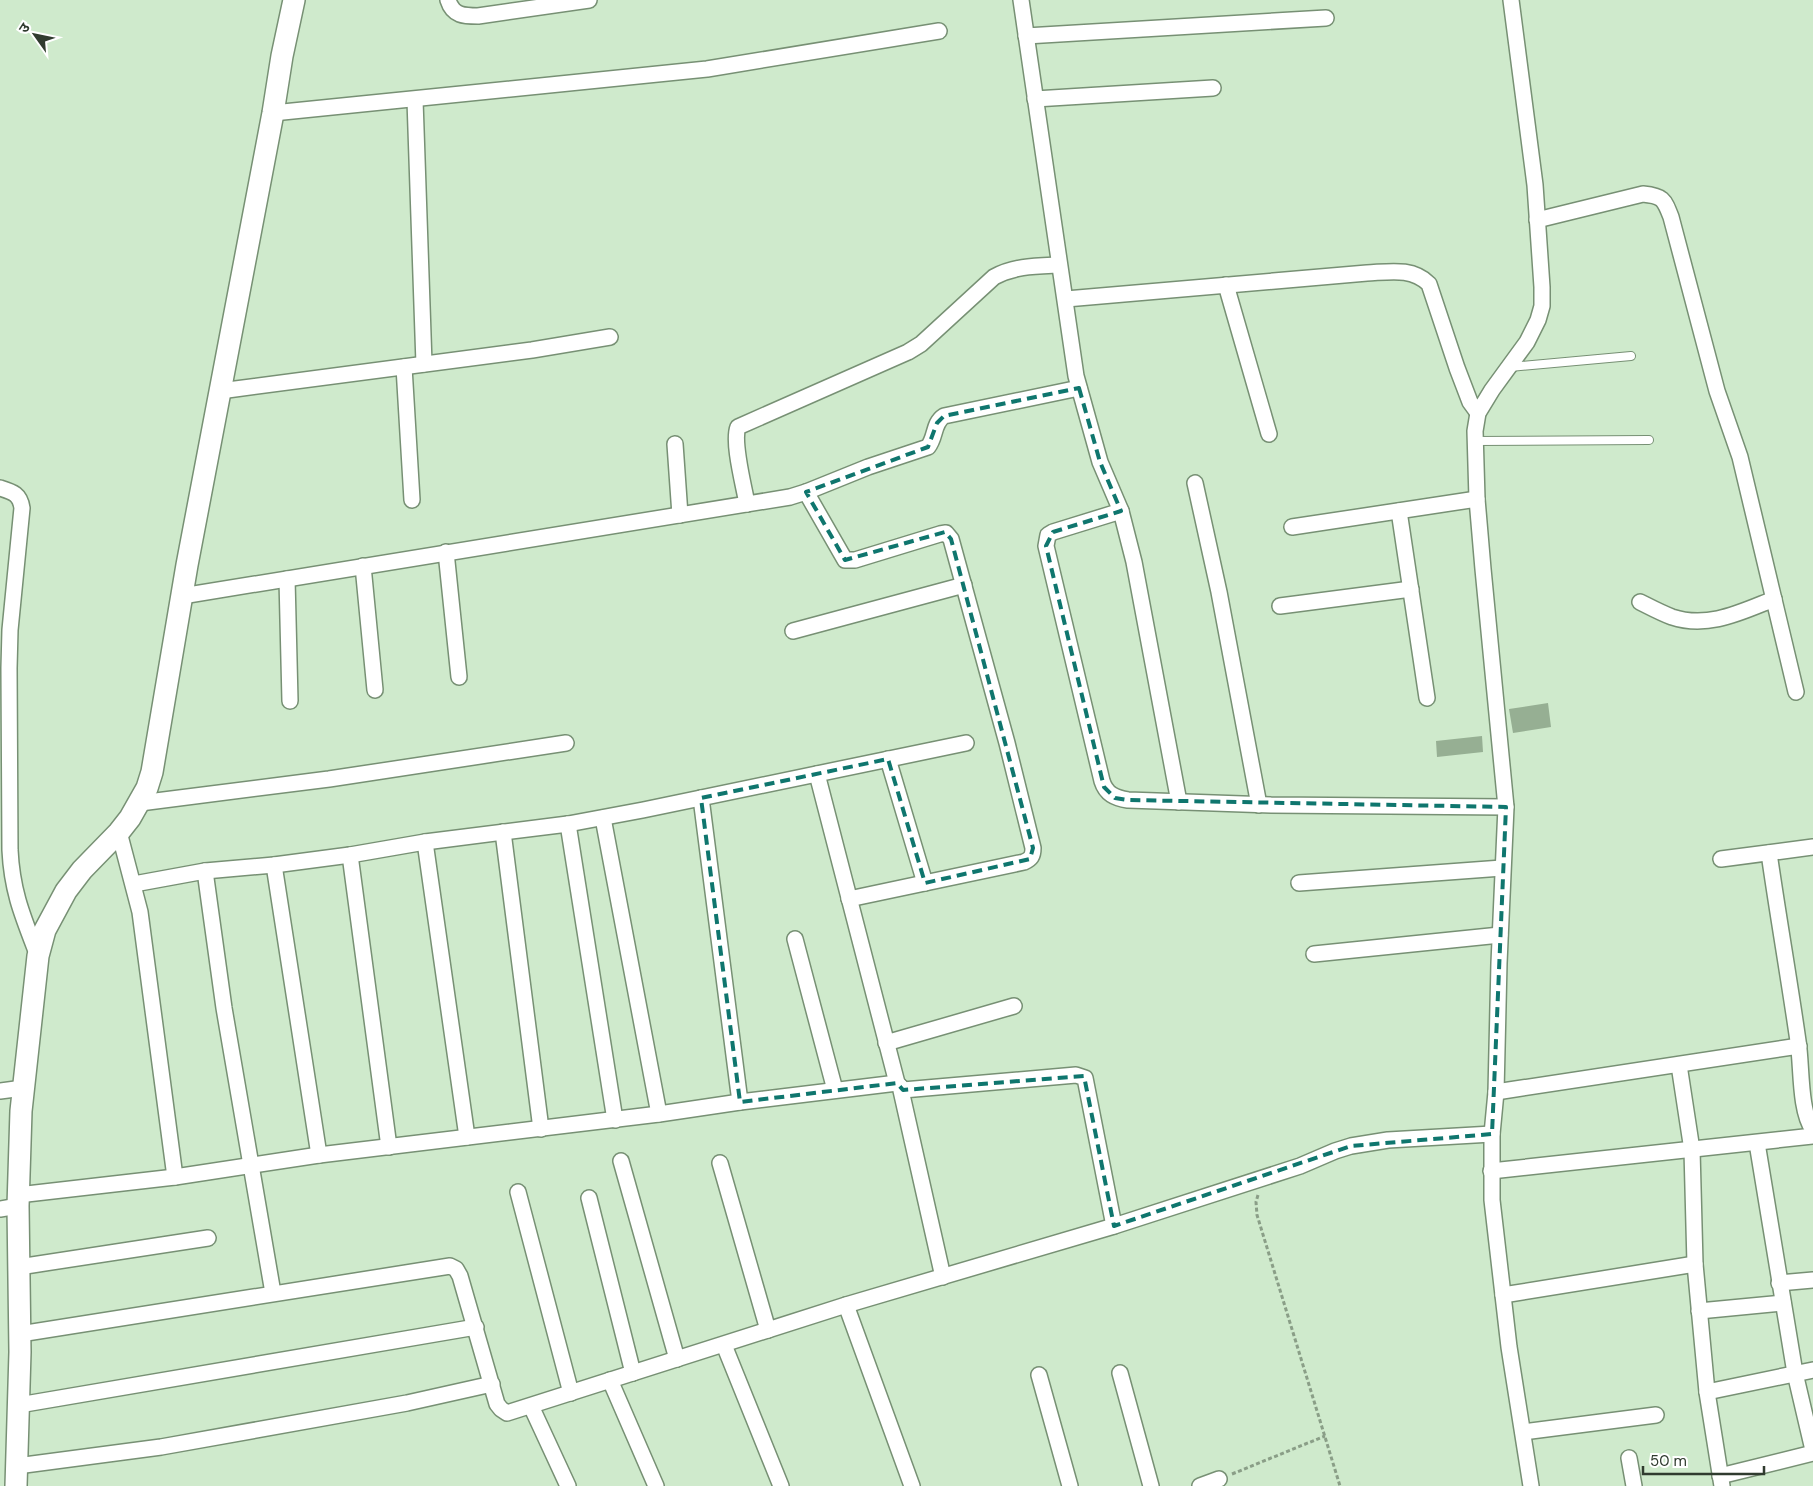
<svg xmlns="http://www.w3.org/2000/svg" width="1813" height="1486" viewBox="0 0 1813 1486" font-family="'DM Sans','Noto Sans Devanagari',sans-serif">
<style>
.building{fill:#96af93}
.lines{fill:none;stroke-linecap:round;stroke-linejoin:round}
.lane-casing{stroke:#779074;stroke-width:10}
.street-casing{stroke:#779074;stroke-width:18}
.secondary-casing{stroke:#779074;stroke-width:24}
.path{stroke:#8a9e87;stroke-width:3;stroke-dasharray:4 2.5;stroke-linecap:butt}
.lane{stroke:#fff;stroke-width:8}
.street{stroke:#fff;stroke-width:15}
.secondary{stroke:#fff;stroke-width:21}
.marked{fill:none;stroke:#0f766e;stroke-width:4;stroke-dasharray:10 6;stroke-linejoin:round}
</style>
<rect width="100%" height="100%" fill="#cfeacc"/>
<g class="building">
<path d="M1548,703L1551,727L1513,733L1509,709Z"/>
<path d="M1482,736L1483,752L1437,757L1436,741Z"/>
</g>
<g class="lines">
<defs>
<g id="lane">
<path d="M1510,367L1631,356"/>
<path d="M1475,441L1649,440"/>
</g>
<g id="street">
<path d="M448,0C453,16 464,16 478,16L589,0"/>
<path d="M1021,0L1076,376L1100,462L1121,511L1134,562L1179,802"/>
<path d="M1511,0L1535,185L1542,287V306L1538,320L1527,342L1492,390L1478,413L1475,431L1477,499L1483,569L1506,807L1499,963L1496,1092L1492,1134V1200L1509,1347L1531,1486"/>
<path d="M1026,36L1326,18"/>
<path d="M1035,99L1213,88"/>
<path d="M415,100L424,364"/>
<path d="M273,113L707,69L939,31"/>
<path d="M1537,220L1643,194C1663,196 1664,199 1671,217L1717,391L1740,457L1796,692"/>
<path d="M1226,285L1269,434"/>
<path d="M1066,299L1367,273C1389,272 1412,267 1429,284L1457,368L1470,402L1478,413"/>
<path d="M404,367L412,500"/>
<path d="M220,391L532,350L610,337"/>
<path d="M675,444L680,515"/>
<path d="M1195,483L1219,592L1259,805"/>
<path d="M0,488C13,492 20,494 22,508L10,630L9,668L10,850C12,892 23,917 38,956"/>
<path d="M806,492L845,560H855L940,534L946,533L951,539L1007,743L1033,848C1033,856 1031,859 1024,862L849,899"/>
<path d="M747,504C744,486 732,442 738,427L908,352L921,344L994,277C1014,266 1036,266 1058,265"/>
<path d="M1121,511L1053,532L1048,535L1046,546L1102,781C1106,794 1115,798 1128,800L1271,805L1506,807"/>
<path d="M1399,511L1427,698"/>
<path d="M1292,527L1477,499"/>
<path d="M446,552L459,677"/>
<path d="M363,566L375,690"/>
<path d="M287,579L290,701"/>
<path d="M182,596L790,497L806,492L868,467L928,447C936,437 933,423 944,416L1079,388"/>
<path d="M1640,602C1650,607 1661,613 1672,617C1708,629 1741,612 1774,599"/>
<path d="M1280,606L1411,589"/>
<path d="M793,631L964,585"/>
<path d="M888,759L925,883"/>
<path d="M817,774L897,1083L903,1090L1076,1075L1085,1078L1114,1226"/>
<path d="M701,798L740,1102"/>
<path d="M140,803L329,779L566,743"/>
<path d="M603,818L659,1114"/>
<path d="M568,824L615,1120"/>
<path d="M119,832L140,912L175,1177"/>
<path d="M503,832L541,1129"/>
<path d="M425,842L467,1137"/>
<path d="M1769,853C1778,916 1789,978 1798,1041C1802,1066 1799,1110 1813,1130"/>
<path d="M350,855L389,1147"/>
<path d="M1721,859L1813,847"/>
<path d="M274,865L319,1155"/>
<path d="M205,871L224,1008L273,1293"/>
<path d="M1299,883L1502,868"/>
<path d="M134,884L205,871L274,865L350,855L425,842L568,824L643,810L966,743"/>
<path d="M795,939L835,1090"/>
<path d="M1314,954L1500,935"/>
<path d="M886,1043L1014,1006"/>
<path d="M1679,1065L1692,1150L1695,1264L1707,1392L1722,1486"/>
<path d="M900,1086L943,1277"/>
<path d="M0,1091L23,1088"/>
<path d="M1496,1092L1799,1046"/>
<path d="M1757,1143L1795,1373L1813,1450"/>
<path d="M621,1161L677,1359"/>
<path d="M720,1163L768,1330"/>
<path d="M1491,1171L1813,1136"/>
<path d="M518,1192L571,1393"/>
<path d="M18,1195L175,1177L319,1155L659,1114L740,1102L897,1083"/>
<path d="M589,1198L633,1373"/>
<path d="M0,1209L18,1206"/>
<path d="M19,1267L208,1238"/>
<path d="M1779,1283L1813,1280"/>
<path d="M1503,1295L1695,1264"/>
<path d="M846,1305L912,1486"/>
<path d="M1699,1311L1783,1303"/>
<path d="M20,1334L450,1266L456,1269L460,1276L497,1404L501,1409L507,1413L846,1305L1114,1226L1300,1166L1335,1151L1351,1146L1388,1140L1492,1134"/>
<path d="M724,1345L781,1486"/>
<path d="M1120,1373L1151,1486"/>
<path d="M1039,1375L1070,1486"/>
<path d="M610,1380L656,1486"/>
<path d="M1707,1392L1813,1370"/>
<path d="M19,1405L476,1327"/>
<path d="M531,1406L568,1486"/>
<path d="M1523,1432L1656,1415"/>
<path d="M1629,1458L1634,1486"/>
<path d="M17,1466L161,1447L407,1403L492,1384"/>
<path d="M1720,1476L1813,1453"/>
<path d="M1200,1486L1219,1479"/>
</g>
<path id="secondary" d="M16,1486L20,1352L18,1206L21,1111L38,956L45,930L66,891L82,870L119,832L130,818L147,788L152,772L187,565L273,113L282,56L294,0"/>
</defs>
<use href="#lane" class="lane-casing"/>
<use href="#street" class="street-casing"/>
<use href="#secondary" class="secondary-casing"/>
<g class="path">
<path d="M1258,1195L1256,1202L1257,1215L1340,1486"/>
<path d="M1232,1474L1325,1436"/>
</g>
<use href="#lane" class="lane"/>
<use href="#street" class="street"/>
<use href="#secondary" class="secondary"/>
</g>
<path class="marked" d="M1079,388L1100,462L1121,511L1053,532L1046,546L1104,787L1115,798L1128,800L1506,807L1492,1134L1351,1146L1114,1226L1084,1076L903,1090L897,1083L740,1102L701,798L888,759L925,883L1030,859L1033,848L951,539L945,532L845,560L806,492L928,447L937,423L944,416Z"/>
<g transform="translate(35 35) rotate(303)" stroke="#ffffff" stroke-width="4" paint-order="stroke">
<path d="M0-4L9 19L0 12L-9 19Z" fill="#303b2f"/>
<text y="-8" font-size="14" font-weight="bold" text-anchor="middle" fill="#303b2f">उ</text>
</g>
<path d="M1643 1466v8h121v-8" fill="none" stroke="#303b2f" stroke-width="2.5"/>
<text x="1650" y="1466" font-size="15" fill="#303b2f" stroke="#ffffff" stroke-width="4" paint-order="stroke">50 m</text>
</svg>
